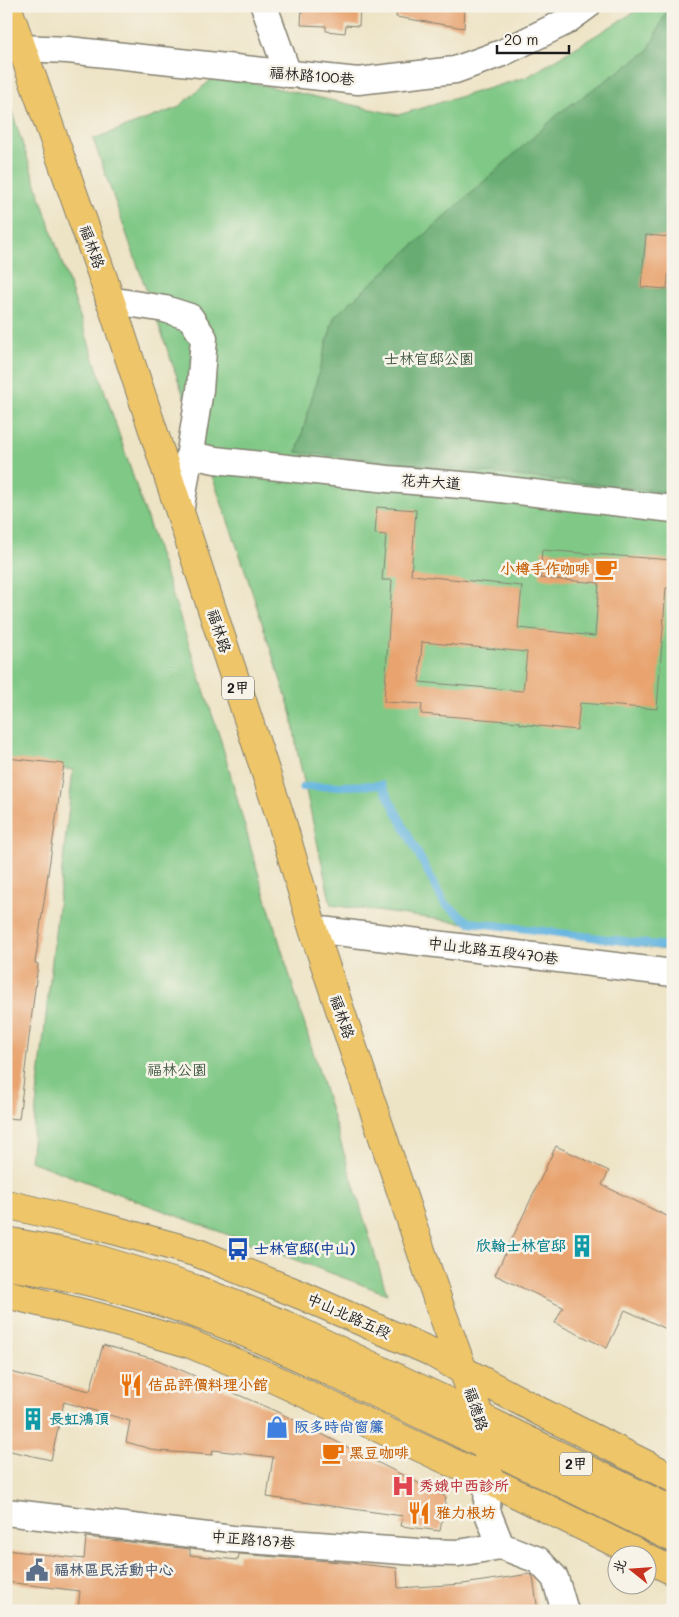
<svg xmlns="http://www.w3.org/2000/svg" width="679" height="1617" viewBox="0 0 679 1617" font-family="Mali,'LXGW WenKai TC',sans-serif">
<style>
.green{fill:#7fc885;stroke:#4e7250}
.forest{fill:#67ac72;stroke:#426447}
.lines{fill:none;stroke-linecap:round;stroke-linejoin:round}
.stream{stroke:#66b6e1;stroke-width:8}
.building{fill:#e8a36e;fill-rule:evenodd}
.minor-casing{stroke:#848070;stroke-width:29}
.major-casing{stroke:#848070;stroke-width:30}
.minor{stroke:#fff;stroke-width:26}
.major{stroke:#eec569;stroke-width:28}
.labels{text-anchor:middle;stroke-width:5;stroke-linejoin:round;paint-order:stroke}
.shield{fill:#f7f3e8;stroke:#5e5c59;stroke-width:1}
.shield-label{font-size:14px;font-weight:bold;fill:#1c1c1c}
.street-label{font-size:15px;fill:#1c1c1c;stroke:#f7f3e8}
.park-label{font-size:15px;fill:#3f5841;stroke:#f7f3e8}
.food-label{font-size:15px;font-weight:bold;fill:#c56008;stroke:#f7f3e8;text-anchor:start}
.culture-label{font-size:15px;font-weight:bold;fill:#0d838f;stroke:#f7f3e8;text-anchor:end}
.transit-label{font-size:15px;font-weight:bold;fill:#164399;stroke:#f7f3e8;text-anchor:start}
.shop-label{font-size:15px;font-weight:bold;fill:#366cbe;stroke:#f7f3e8;text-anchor:start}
.health-label{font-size:15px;font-weight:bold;fill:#be3a42;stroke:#f7f3e8;text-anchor:start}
.service-label{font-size:15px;font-weight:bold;fill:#4e5e75;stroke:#f7f3e8;text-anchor:start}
</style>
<rect width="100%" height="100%" fill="#f7f3e8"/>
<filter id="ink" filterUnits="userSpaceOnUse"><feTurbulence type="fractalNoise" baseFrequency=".02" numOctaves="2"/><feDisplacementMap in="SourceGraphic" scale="10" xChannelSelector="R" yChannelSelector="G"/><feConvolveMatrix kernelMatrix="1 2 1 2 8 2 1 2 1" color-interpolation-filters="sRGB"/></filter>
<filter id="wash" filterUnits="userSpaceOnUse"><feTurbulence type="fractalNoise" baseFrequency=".0096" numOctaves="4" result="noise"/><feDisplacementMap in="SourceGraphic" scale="20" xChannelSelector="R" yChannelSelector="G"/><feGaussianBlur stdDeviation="1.12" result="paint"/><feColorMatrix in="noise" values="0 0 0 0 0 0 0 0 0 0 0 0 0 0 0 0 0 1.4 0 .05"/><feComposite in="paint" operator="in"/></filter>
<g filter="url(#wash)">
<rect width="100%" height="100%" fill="#ede3c5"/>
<g class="green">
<path d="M639,6H673V951L331,905L297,750L292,715L241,558L93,139L177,108L217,75L398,115L527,77L636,11Z"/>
<path d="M6,94L221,741L254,859L387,1294L30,1161L73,770L6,760Z"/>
</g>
<path class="forest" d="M669,6H673V493L297,452L334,317L562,111L648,51Z"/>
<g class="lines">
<path class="stream" d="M303,787L382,785L444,903L469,922L673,947"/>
</g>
<g id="blocks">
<g class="building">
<path d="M302,6H360L359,26L346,25L345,33L326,31V26L301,25Z"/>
<path d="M397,6H465L464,28L396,17Z"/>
<path d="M646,235L672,237L667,289L641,287Z"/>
<path d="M377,507L416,510L411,575L522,586L518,628L595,636L599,583L540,578L542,550L672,560L670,588H666L657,709L580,703L577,730L520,724V722L421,714L422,704L384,702L392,580H382L386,535L375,534ZM422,642L527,652L523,691L419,682Z"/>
<path d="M6,758L64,764L35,963L38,964L19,1119L6,1118Z"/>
<path d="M556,1146L609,1171L602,1185L673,1219V1332L625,1310L607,1348L555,1323L563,1307L495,1275Z"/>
<path d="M103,1345L158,1360L280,1413L446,1497L440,1531L401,1526L403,1516L267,1497L273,1457L213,1450L212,1455L158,1451L126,1442L130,1421L64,1402L51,1460L6,1450V1371L90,1391Z"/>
<path d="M86,1537L190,1549V1555L238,1560L239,1554L340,1562L397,1568L398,1588L463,1584L530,1574L533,1577L538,1611H78L80,1591L6,1582V1550L84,1559Z"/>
</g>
</g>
</g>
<g filter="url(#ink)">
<use href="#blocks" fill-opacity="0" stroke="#848070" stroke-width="1"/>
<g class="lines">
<defs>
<g id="minor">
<path d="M264,6L288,74"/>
<path d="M21,48L68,50L358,81L455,70L502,53L565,22L587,6"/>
<path d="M109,300L165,309L190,317L204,338L200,390L180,513"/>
<path d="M190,455L215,460L388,479L474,486L673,509"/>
<path d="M313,929L673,973"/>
<path d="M488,1481L487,1511L501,1546L538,1560L555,1578L565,1611"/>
<path d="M6,1512L233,1539L418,1552L458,1553L501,1546"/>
</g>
<g id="major">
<path d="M7,6L102,275L281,819L313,929L439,1304L480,1417L488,1447V1481"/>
<path d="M6,1204L95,1225L198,1253L301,1295L429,1351L464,1371L541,1412L673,1478"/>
<path d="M6,1241L94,1258L195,1289L283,1324L480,1417L673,1511"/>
<path d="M6,1266C72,1275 138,1293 200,1315C256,1335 310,1362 363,1387C467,1435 569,1487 673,1538"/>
<path d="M6,1294L95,1316L188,1343L272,1378L466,1469L639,1554"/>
<path d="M646,1558L673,1571"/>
</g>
</defs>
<use href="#minor" class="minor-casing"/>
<use href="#major" class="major-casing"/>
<use href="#minor" class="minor"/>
<use href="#major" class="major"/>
</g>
</g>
<defs>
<symbol id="cafe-bare" viewBox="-9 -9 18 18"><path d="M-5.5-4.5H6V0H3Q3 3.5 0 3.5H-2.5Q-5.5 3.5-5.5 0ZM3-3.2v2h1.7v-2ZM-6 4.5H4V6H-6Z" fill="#e8710a" stroke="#f7f3e8" stroke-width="2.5" paint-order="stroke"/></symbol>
<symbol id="building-bare" viewBox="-9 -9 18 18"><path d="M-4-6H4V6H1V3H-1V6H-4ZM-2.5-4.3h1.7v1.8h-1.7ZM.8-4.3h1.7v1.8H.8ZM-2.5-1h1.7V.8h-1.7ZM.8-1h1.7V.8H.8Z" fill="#0f9aa8" stroke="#f7f3e8" stroke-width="2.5" paint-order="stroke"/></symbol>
<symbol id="bus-bare" viewBox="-9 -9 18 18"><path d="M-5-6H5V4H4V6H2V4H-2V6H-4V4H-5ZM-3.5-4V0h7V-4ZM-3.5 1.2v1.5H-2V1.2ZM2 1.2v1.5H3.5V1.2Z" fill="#1a4fb4" stroke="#f7f3e8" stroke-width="2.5" paint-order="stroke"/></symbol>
<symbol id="restaurant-bare" viewBox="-9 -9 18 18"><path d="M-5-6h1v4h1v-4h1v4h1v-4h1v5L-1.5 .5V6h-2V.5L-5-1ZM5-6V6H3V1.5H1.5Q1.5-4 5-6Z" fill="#e8710a" stroke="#f7f3e8" stroke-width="2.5" paint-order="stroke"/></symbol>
<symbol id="shop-bare" viewBox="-9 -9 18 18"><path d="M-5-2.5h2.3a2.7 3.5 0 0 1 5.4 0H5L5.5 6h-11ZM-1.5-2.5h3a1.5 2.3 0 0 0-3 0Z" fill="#3f7fe0" stroke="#f7f3e8" stroke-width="2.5" paint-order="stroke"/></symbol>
<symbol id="hospital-bare" viewBox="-9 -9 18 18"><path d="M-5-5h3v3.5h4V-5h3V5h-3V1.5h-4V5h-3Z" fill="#e0444e" stroke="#f7f3e8" stroke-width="2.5" paint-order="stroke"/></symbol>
<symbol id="civic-bare" viewBox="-9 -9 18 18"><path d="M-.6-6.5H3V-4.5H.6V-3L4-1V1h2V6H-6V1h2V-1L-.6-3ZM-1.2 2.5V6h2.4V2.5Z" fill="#5c6f8a" stroke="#f7f3e8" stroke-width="2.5" paint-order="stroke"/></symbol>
</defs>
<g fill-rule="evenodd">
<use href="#cafe-bare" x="590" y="553" width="32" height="32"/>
<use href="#building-bare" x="566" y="1230" width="32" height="32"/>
<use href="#bus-bare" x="222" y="1233" width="32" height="32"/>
<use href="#restaurant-bare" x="115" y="1369" width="32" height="32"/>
<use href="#building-bare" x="17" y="1403" width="32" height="32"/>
<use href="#shop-bare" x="261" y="1411" width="32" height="32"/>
<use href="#cafe-bare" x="317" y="1437" width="32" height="32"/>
<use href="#hospital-bare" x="387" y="1470" width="32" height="32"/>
<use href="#restaurant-bare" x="403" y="1497" width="32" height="32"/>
<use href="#civic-bare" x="21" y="1554" width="32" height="32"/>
</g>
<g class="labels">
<g class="shield">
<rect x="222" y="676.5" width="32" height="23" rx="4"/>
<rect x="560" y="1452.5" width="32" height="23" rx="4"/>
</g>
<g class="shield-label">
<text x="238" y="693">2甲</text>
<text x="576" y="1469">2甲</text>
</g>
<g class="street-label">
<text transform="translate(312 76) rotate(5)" y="5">福林路100巷</text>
<text transform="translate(92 247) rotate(70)" y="5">福林路</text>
<text transform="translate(431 482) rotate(4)" y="5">花卉大道</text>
<text transform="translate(219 631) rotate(72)" y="5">福林路</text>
<text transform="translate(493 951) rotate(7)" y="5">中山北路五段470巷</text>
<text transform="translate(342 1017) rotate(71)" y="5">福林路</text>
<text transform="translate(349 1316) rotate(24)" y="5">中山北路五段</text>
<text transform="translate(476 1409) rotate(72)" y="5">福德路</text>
<text transform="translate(253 1540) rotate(5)" y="5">中正路187巷</text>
</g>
<g class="park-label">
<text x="429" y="364">士林官邸公園</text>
<text x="177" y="1075">福林公園</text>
</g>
<g class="food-label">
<text x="590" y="574" text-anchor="end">小樽手作咖啡</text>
<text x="148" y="1390">佶品評價料理小館</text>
<text x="349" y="1458">黑豆咖啡</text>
<text x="436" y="1518">雅力根坊</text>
</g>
<g class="culture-label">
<text x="566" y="1251">欣翰士林官邸</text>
<text x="49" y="1424" text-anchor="start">長虹鴻頂</text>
</g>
<g class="transit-label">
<text x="254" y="1254">士林官邸(中山)</text>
</g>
<g class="shop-label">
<text x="294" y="1432">阪多時尚窗簾</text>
</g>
<g class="health-label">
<text x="419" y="1491">秀娥中西診所</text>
</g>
<g class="service-label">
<text x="54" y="1575">福林區民活動中心</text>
</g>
</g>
<rect width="679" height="1617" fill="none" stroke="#f7f3e8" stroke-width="25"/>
<g transform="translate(632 1570) rotate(287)"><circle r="24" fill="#f7f3e8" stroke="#9f9d96"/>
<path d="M0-4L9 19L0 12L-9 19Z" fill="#c8321e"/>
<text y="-8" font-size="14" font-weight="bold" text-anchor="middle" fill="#1c1c1c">北</text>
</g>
<path d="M497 45v8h72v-8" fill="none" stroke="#1c1c1c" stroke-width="2.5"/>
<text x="504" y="45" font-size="15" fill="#1c1c1c" stroke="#f7f3e8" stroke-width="4" paint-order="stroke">20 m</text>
</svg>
